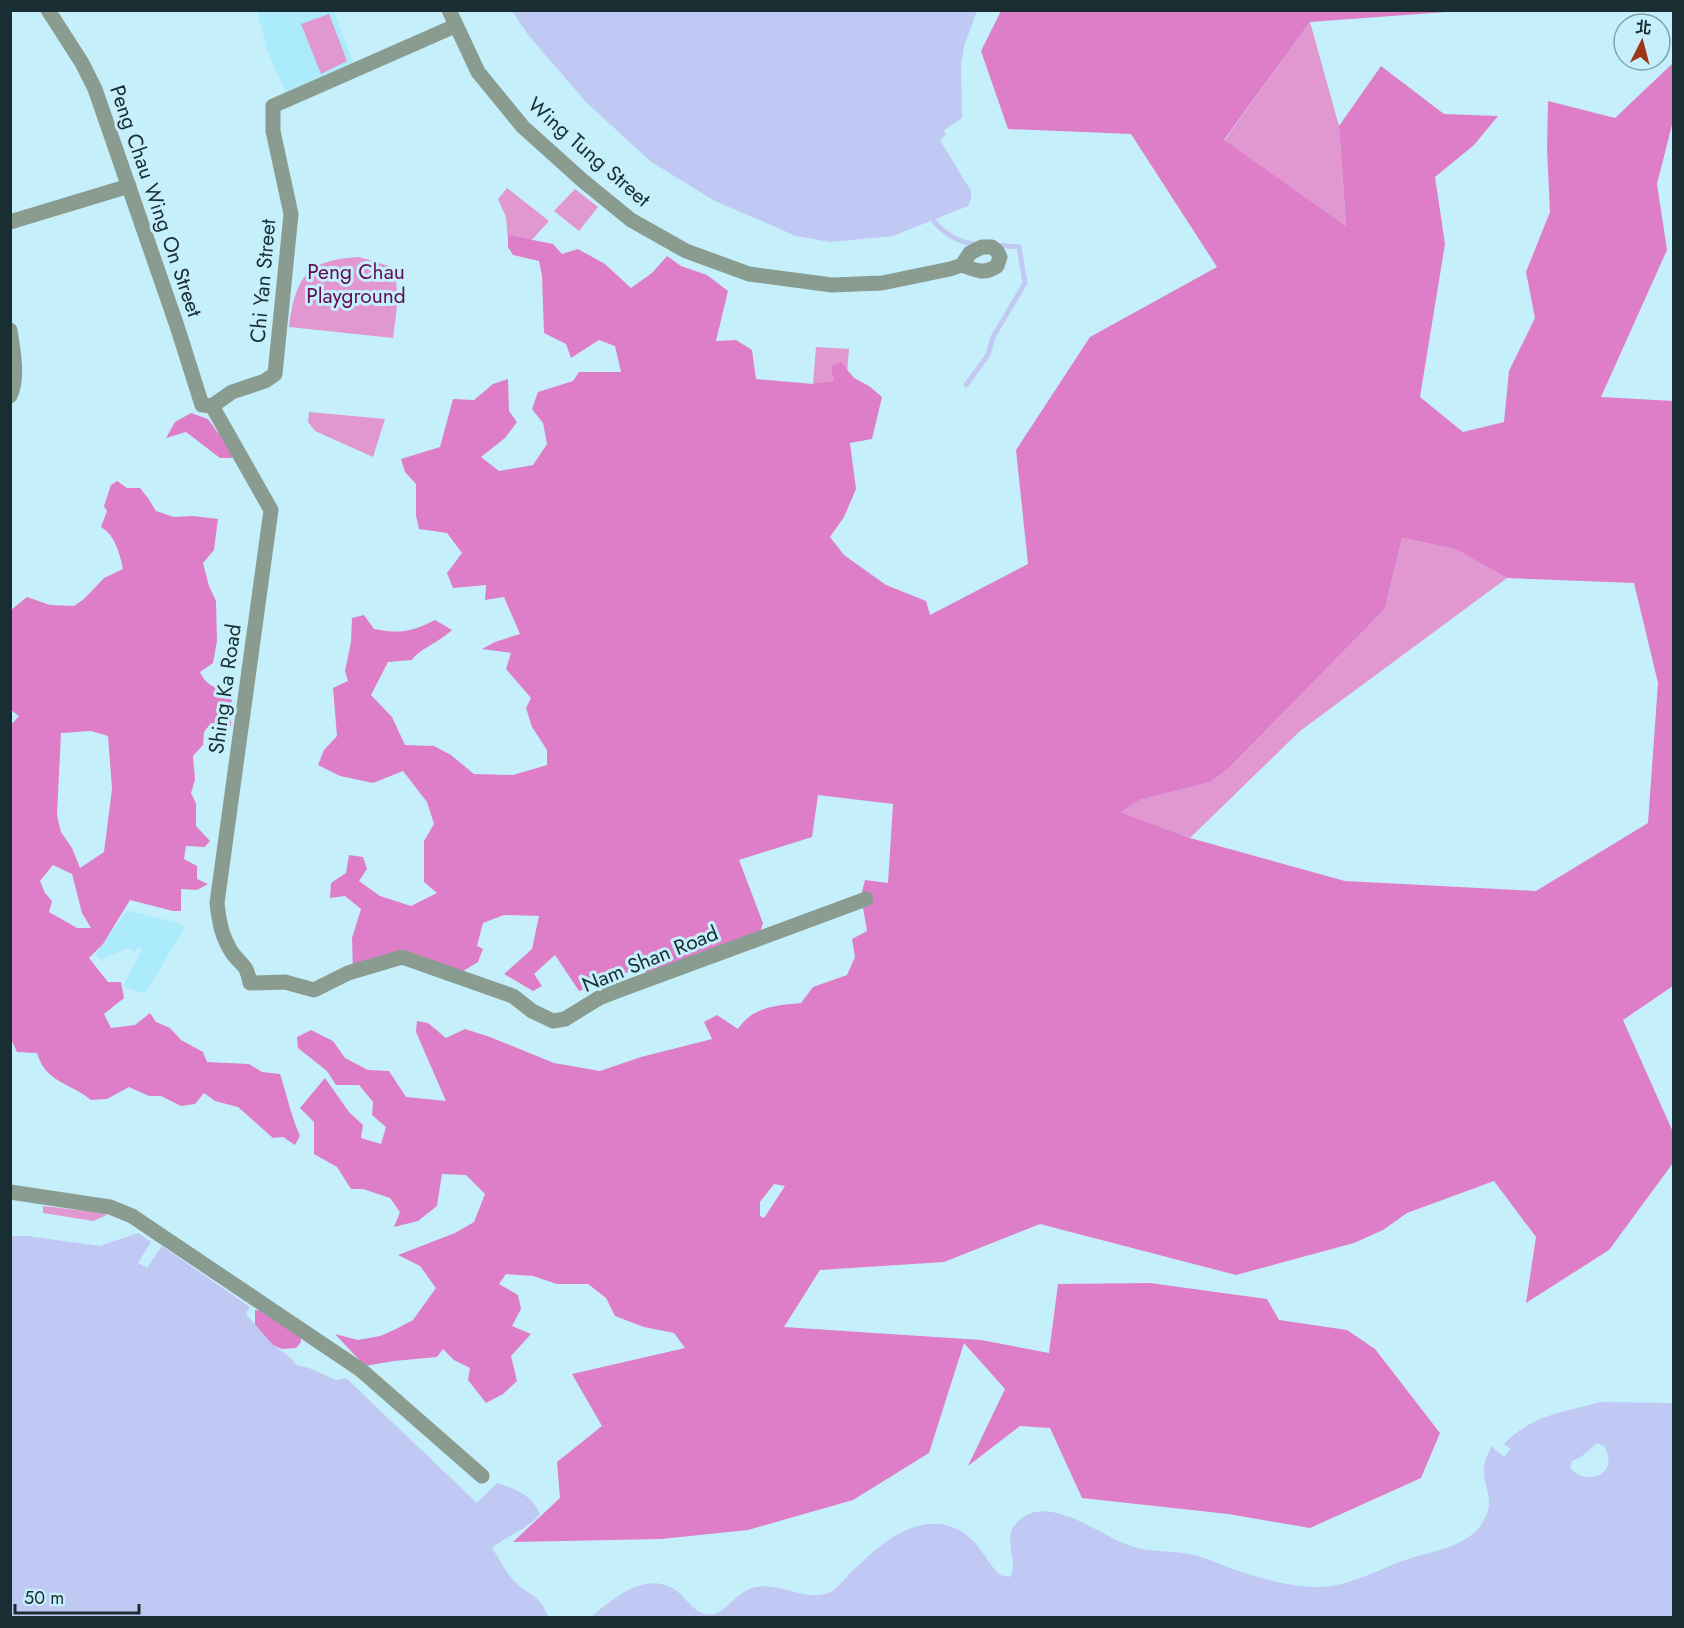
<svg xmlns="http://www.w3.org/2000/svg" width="1684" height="1628" viewBox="0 0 1684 1628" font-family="Jost,'Noto Sans TC',sans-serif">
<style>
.built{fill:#abebfb}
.green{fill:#e198d0}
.forest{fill:#de7ec9;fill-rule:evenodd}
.water{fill:#c0c9f3;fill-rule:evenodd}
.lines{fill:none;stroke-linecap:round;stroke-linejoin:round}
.stream{stroke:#c0c9f3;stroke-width:5}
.minor{stroke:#8a9c90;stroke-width:15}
.labels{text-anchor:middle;stroke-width:6;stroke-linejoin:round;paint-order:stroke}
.street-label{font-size:21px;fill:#182e33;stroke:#c5f0fb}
.park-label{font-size:21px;fill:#630c56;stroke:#c5f0fb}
</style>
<rect width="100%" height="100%" fill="#c5f0fb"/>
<g class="built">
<path d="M257,11H334L353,62L286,92L268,53Z"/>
<path d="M127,910L174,922L185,927L145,994L123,986L142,950L138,947L134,952L128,948L101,960L95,955Z"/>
</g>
<g class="green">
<path d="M329,14L347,61L321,74L301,24Z"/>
<path d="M1310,22L1339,126L1346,226L1224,141Z"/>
<path d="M507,188L549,221L530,242L508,240L506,217L498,199Z"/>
<path d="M575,189L598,207L579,231L554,211Z"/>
<path d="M359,257L392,267C401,290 396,315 393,338L289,327C296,277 306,260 359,257Z"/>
<path d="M816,347L849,349L846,386L813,384Z"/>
<path d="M309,412L385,419L373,457L315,431L308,422Z"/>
<path d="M1402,538L1455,549L1507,578L1300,731L1190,838L1119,812L1140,800L1211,782L1229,768L1385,609Z"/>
<path d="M43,1206L103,1213L107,1215L93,1221L43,1213Z"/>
</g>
<g class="forest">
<path d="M1001,11H1460L1310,22L1224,140L1346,226L1339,126L1381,66L1444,114L1498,116L1474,145L1435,177L1445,244L1420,397L1463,432L1504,422L1509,371L1535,318L1526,272L1550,212L1547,149L1548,101L1615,118L1673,63V121L1657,184L1667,250L1601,397L1673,401V986L1623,1020L1673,1132V1163L1609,1250L1526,1303L1536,1237L1494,1181L1407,1213L1383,1230L1354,1243L1236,1275L1040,1224L944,1262L820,1270L784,1327L981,1340L1049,1353L1058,1284L1150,1283L1267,1299L1279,1320L1347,1330L1375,1349L1440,1433L1421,1478L1310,1528L1228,1514L1082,1498L1050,1428L1020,1426L968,1466L1005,1389L964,1343L929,1453L853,1500L748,1530L661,1539L513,1542L560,1498L557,1462L602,1426L572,1374L685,1348L674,1333L644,1327L615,1316L606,1298L588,1284H557L533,1276L506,1274L499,1284L518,1295L521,1309L512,1326L531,1334L511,1356L517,1381L503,1394L486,1403L468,1380L470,1368L454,1360L443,1349L437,1357L394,1361L365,1366L335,1334L358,1340L380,1336L394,1330L413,1320L436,1288L420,1266L398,1255L455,1233L474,1222L485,1194L466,1175L442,1174L437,1206L418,1221L394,1227L400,1212L390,1198L363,1189H351L337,1167L314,1154V1122L300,1108L325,1078L349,1112L363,1125L361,1138L381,1144L386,1127L372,1115L373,1102L359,1085H336L327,1071L298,1048L297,1037L311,1030L333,1041L345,1058L368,1070L389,1071L406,1097L446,1101L416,1032L417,1021L428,1023L446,1038L465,1029L490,1037L554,1063L600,1071L641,1057L712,1039L704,1022L717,1015L738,1029C752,1007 777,1005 801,1003L813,987L847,975L855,957L852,939L867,931L861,896L865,880L888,883L893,804L818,795L812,837L739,860L763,923L759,935L652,972H629L579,991L555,955L534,974L542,986L533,991L504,974L532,949L539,916L504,915L483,923L477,946L483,949L478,962L460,973L402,962L353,972L352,938L361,909L345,896L330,898L331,883L346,873L349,855L363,857L367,869L359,881L380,896L411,906L437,893L424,882V841L434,824L427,802L403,771L373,783L340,776L318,765L324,750L337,736L333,688L348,681L345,671L351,642L352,618L364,615L374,629C400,634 411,632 435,620L452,630C441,641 418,650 412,660L388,662L371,695L392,717L405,745L434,746L451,755L474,774L513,775L547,765V750L532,727L526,708L531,698L506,669L511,653L482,649L495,642L520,634L504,597L485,600L486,585L453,588L447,573L462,553L447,533L419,529L416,516V484L405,472L401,459L440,447L453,399L474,400L493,384L508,379L509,411L517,422L505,438L481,457L499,471L533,465L547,444L543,423L532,409L538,392L573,381L579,372H621L615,346L599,340L571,358L566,344L544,333L542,276L539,261L513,255L508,247V235L553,244L562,254L578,249L605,264L631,288L652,273L667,256L681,266L707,275L728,291L716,341L736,340L752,350L756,379L813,384L834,381L831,367L841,362L854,378L869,386L882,397L872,439L850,443L856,489L844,517L830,537L844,555L886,585L926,601L930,615L1028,564L1016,450L1090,337L1217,267L1131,134L1008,129L981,51ZM1402,538L1455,549L1507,578L1634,583L1658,683L1648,823L1536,891L1345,881L1190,838L1120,812L1140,800L1211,782L1229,768L1385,609ZM774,1184L785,1186L764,1218L760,1216V1202Z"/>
<path d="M191,413L208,419L218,433L228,435L237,447L232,458H220L186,432L166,438L175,422Z"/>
<path d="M117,481L127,488H140L148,498L156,511L174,517L193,516L218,519L214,550L203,563L209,586L216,601L217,641L213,663L200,672C207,687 216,689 232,688L231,726L211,723L204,732L203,745L193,756L195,780L191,793L196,803V826L210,841L205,847L186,846L184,859L197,866V879L208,884L197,890L181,889V911H173L130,900L103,944L89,958L108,982H121L124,998L104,1014L111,1028L135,1025L150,1013L156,1022L170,1028L181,1040L203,1052L207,1062L249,1064L262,1072L280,1074C287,1095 291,1116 300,1136L295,1145L283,1137L273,1138L238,1107L215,1101L204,1093L195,1104L181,1106L161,1096H149L129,1087L107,1099L91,1100C69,1082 46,1083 37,1053L17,1052L11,1039L10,726L19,716L11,710V610L27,597L50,605L74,606L84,599L104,578L123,569C120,554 115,535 101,527L107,511L104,506L111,485ZM91,731L108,736L112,789L104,852L80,868L72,848L61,832L57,815L61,733ZM53,865L72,874L82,913L91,928H77L49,912L52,901L45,893L40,881Z"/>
<path d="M255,1310L268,1311L300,1334L301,1342L296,1348L282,1349L263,1341L255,1325Z"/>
</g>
<g class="water">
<path d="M512,11H977L964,46L961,65L962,118L944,130L946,135L940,140L971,191V199L968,206L893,236L830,242L796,236L713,200L650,161L586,102L529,36Z"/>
<path d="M138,1233L151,1242L138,1263L147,1268L162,1246L250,1307L246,1314L273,1345L291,1358L296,1365L309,1368L336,1380L346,1378L477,1503L497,1483C516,1489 531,1494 540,1514C525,1531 509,1534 492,1548C499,1558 505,1571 513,1580C528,1596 540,1593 548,1617H11V1236H27L100,1246Z"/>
<path d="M1600,1402L1673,1403V1617H591C613,1599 646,1569 677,1591C686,1598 693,1611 705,1614C725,1619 735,1590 756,1587C782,1582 807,1604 833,1591C864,1560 911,1504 961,1531C979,1542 986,1561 1000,1575L1009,1577L1012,1574C1017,1554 998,1532 1025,1516C1056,1498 1102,1537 1131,1546C1151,1553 1173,1550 1194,1555C1207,1558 1220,1565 1233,1569C1259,1578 1290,1587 1317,1587C1350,1587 1378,1569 1408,1559C1432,1551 1466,1547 1481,1525C1498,1499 1483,1491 1484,1468C1484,1461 1489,1453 1491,1446L1504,1457L1511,1449L1504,1444C1531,1415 1564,1412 1600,1402ZM1597,1443L1604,1446C1622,1478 1581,1486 1570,1467L1572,1461L1581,1457Z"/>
</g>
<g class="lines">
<g class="stream">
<path d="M933,220C943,233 958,242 974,244"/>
<path d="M966,385L988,355L993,337L1025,283L1019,247L995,245"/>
</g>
<g class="minor">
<path d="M48,10L82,63L95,89L177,326L202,405L212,406"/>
<path d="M449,10L478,72L523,127L582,180L631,220L686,251L749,274L832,285L882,283L950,269L962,265L970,253L982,247H992L997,251L1000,257L997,266C984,275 975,270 962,265"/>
<path d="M10,222L129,186"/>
<path d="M10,330C13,352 19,376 10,396"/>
<path d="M212,406L271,510L217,903C219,922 222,938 233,954C244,968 246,963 250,983L285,982L314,990L348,973L402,957L513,996L532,1011L553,1021L565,1019L599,998L617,991L866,899"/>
<path d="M212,406L232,392L265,381L275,374L291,214L273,131V106L455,26"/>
<path d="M10,1192L110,1207L132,1216L361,1370L482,1476"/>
</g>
</g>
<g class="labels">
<g class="street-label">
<text transform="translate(589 152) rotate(41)" y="7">Wing Tung Street</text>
<text transform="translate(156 201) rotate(71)" y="7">Peng Chau Wing On Street</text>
<text transform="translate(263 281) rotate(-85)" y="7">Chi Yan Street</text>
<text transform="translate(225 689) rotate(-82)" y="7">Shing Ka Road</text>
<text transform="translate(650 959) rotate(-22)" y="7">Nam Shan Road</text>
</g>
<g class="park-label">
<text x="356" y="279">Peng Chau<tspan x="356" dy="24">Playground</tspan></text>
</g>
</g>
<rect width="1684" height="1628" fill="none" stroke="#182e33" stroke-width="24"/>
<g transform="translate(1642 42) rotate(6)"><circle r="28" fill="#c5f0fb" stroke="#80a2ab" stroke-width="1.5"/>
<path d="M0-4.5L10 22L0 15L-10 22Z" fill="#9e361a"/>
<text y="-9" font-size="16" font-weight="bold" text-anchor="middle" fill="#182e33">北</text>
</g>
<path d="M15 1604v9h124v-9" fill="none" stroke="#182e33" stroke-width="3"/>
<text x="24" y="1604" font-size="18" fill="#182e33" stroke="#c5f0fb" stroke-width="4.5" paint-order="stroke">50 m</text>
</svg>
